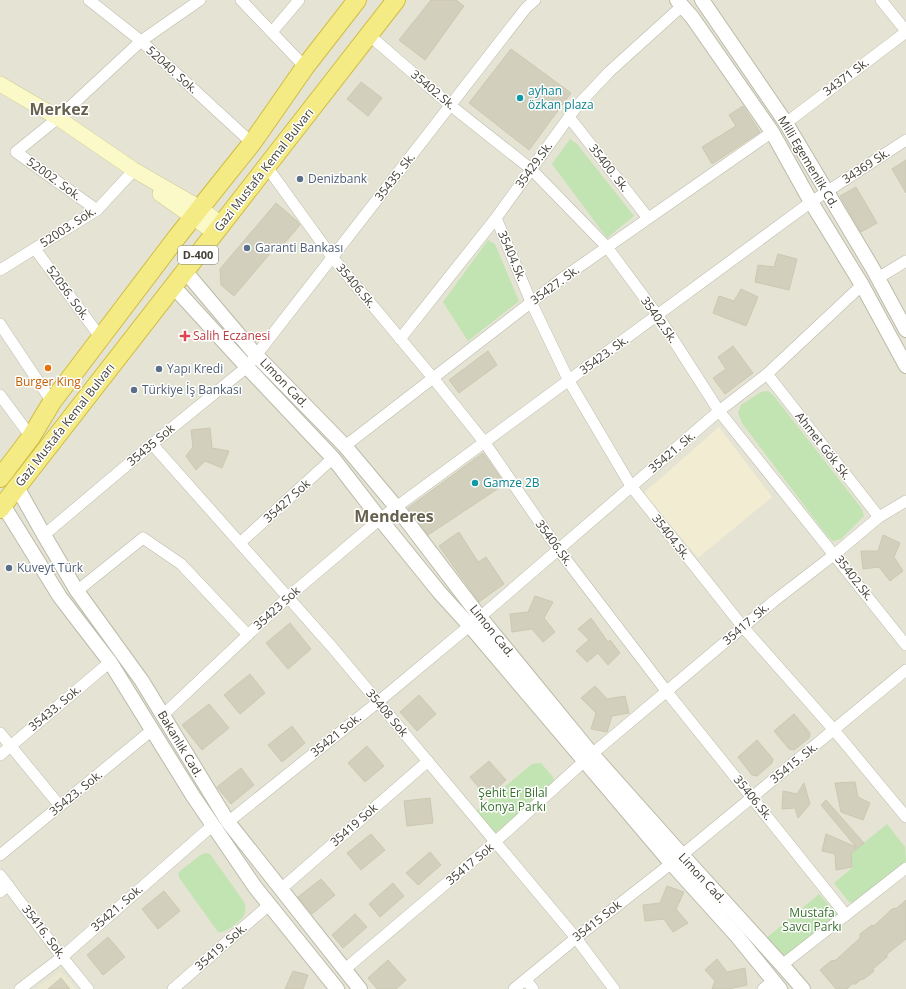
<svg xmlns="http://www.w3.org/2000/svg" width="906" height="989" viewBox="0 0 906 989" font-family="'Open Sans',sans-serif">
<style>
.residential{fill:#e5e4d4}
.commercial{fill:#f2ecd2}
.education{fill:#eae8d1}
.green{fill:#c2e3b2}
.building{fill:#d2cfbc;stroke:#ccc8b0}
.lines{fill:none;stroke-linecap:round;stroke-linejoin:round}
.minor-casing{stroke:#bcbaa9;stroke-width:12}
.tertiary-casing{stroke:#bcbaa9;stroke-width:16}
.secondary-casing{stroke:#cecc98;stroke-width:16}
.trunk-casing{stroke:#d1bc41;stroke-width:20}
.minor{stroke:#fff;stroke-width:11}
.tertiary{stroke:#fff;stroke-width:14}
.secondary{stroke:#faf9c7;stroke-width:15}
.trunk{stroke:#f4eb85;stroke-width:18}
.culture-dot{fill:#0f9aa8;stroke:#fff;stroke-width:1.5}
.service-dot{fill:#5c6f8a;stroke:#fff;stroke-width:1.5}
.health-dot{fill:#e0444e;stroke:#fff;stroke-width:1.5}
.food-dot{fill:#e8710a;stroke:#fff;stroke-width:1.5}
.labels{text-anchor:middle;stroke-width:3;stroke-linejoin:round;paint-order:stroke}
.shield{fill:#fff;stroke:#7c7a72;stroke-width:1}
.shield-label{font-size:11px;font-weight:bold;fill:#444136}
.street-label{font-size:12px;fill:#444136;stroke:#fff}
.culture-label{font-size:12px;fill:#0d838f;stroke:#fff;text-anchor:start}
.service-label{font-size:12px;fill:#4e5e75;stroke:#fff;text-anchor:start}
.health-label{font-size:12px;fill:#be3a42;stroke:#fff;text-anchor:start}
.food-label{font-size:12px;fill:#c56008;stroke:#fff}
.park-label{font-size:12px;fill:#38712e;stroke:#fff}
.district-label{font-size:16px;font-weight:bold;fill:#66614e;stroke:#fff}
</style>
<rect width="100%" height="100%" fill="#f2f1e6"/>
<rect class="residential" x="0" y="0" width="906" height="989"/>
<path class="commercial" d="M719,427L772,497L698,558L644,493Z"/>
<path class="education" d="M60,970L77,989H36Z"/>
<g class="green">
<path d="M570,139L577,144L634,216L607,238L552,164Z"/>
<path d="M488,240L495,244L519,301L468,341L443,302Z"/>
<path d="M768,391L774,396L862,509L864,516L841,539L833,541L828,537L742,423L738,413L741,405L761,392Z"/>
<path d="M541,763L553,777L554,783L548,789L495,833H490L475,815L477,810L532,764Z"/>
<path d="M887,824L905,847L906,861L854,903L849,902L834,883L852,868L849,855Z"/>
<path d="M207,853L210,854L244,902C246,907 246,910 244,915C241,921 225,934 218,932L180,879L178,874L180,871L202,854Z"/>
<path d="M819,894L837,914V920L782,960L764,940Z"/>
</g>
<g class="building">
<path d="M431,0H456L464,6L425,60L399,40Z"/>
<path d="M511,49L571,93L529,150L469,103Z"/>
<path d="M361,82L382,98L368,116L347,99Z"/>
<path d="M743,106L760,132L712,164L702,147L736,126L729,115Z"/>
<path d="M906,160V193L892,169Z"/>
<path d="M856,187L877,223L861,232L840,196Z"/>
<path d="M276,203L297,221L300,225L277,252L274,249L234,296L221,285L220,269Z"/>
<path d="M778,254L797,259L789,290L755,282L758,265L774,267Z"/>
<path d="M741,289L758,297L746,326L713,313L719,296L734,301Z"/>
<path d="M733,346L753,373L725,394L713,378L726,369L718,357Z"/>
<path d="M488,351L497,365L459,393L449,380Z"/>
<path d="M210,428L212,448L229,451L222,468L205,461L196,470L186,456L193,447L191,430Z"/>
<path d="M483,453L505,484L428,535L408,508Z"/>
<path d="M459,532L478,562L486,557L504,584L479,602L439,546Z"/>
<path d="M883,535L900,543L894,557L903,571L890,581L879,567L863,569L861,551H878Z"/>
<path d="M535,596L553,602L544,618L555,632L543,642L532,629L512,632L510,614L528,612Z"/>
<path d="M591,618L608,642L610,640L620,653L608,665L598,653L587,662L576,651L589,640L578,629Z"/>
<path d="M290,623L311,649L288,669L266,643Z"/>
<path d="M250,674L265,693L240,714L224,695Z"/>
<path d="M595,686L607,699L625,696L629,713L612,716L607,732L591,729L596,713L581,698Z"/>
<path d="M419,695L436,714L417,731L400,712Z"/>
<path d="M209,704L229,728L202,750L182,725Z"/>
<path d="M794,714L810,733L809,738L794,750L789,749L774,731Z"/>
<path d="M292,726L305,743L282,762L268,745Z"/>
<path d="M757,740L773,759L772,763L757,776L752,775L738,757Z"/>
<path d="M367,746L384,766L365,782L348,763Z"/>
<path d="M489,761L506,780L487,797L470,777Z"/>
<path d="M241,768L254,785L231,804L217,787Z"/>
<path d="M855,782L858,797L870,803L863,820L841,812L835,783Z"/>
<path d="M804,783L810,804L798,818L795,808L782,809L783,791L797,794Z"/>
<path d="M430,798L433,823L407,826L404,801Z"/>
<path d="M826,800L864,843L851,853L852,867L836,870L835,854L822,851L826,834L856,847L821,805Z"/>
<path d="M371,834L385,850L361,870L347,853Z"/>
<path d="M430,852L441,865L418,885L406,873Z"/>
<path d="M321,879L335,895L312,914L298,897Z"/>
<path d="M393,883L404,896L380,917L369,904Z"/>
<path d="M667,886L684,892L676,909L688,923L673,932L664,919L645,921L643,905L660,903Z"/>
<path d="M164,891L180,911L158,929L142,909Z"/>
<path d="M906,900V939L887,954V957L873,969L874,971L864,979L860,980L856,984H852L847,989H836L820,970L831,961L836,960L860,938V934L872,925L874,926L892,909L897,908Z"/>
<path d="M355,914L367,927L343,948L332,935Z"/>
<path d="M108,937L125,957L103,975L87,955Z"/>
<path d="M717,959L727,972L745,968L747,985L729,989H712L715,981L705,970Z"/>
<path d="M388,960L406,980L396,989H377L368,978Z"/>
<path d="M293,971L308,975L303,989H285Z"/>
<path d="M61,978L70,989H48Z"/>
</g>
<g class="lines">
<defs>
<g id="minor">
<path d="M89,0L141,41L252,143"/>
<path d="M241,0L305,67"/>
<path d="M881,0L906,31"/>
<path d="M272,32L299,0"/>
<path d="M369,35L450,105L531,169L607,247L658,316L719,411L906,645"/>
<path d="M569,117L648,218"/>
<path d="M786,123L906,32"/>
<path d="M267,167L332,257L433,378L485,443L558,549L667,692L846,915"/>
<path d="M97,210L16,152L58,118L141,41L200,0"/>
<path d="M496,218L531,302L569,381L631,486L743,627L834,730L906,817"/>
<path d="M35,249L101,338"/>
<path d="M0,270L97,210L134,170"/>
<path d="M878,278L906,261"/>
<path d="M0,324L52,402"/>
<path d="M400,339L496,218L577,106L610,71L682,6"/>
<path d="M767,374L879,517"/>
<path d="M0,395L31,437"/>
<path d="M152,444L332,647L576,938L614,989"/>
<path d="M345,446L560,280L772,132"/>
<path d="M44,535L152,444L247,367L526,8L535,0"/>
<path d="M240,543L333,458"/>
<path d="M77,591L143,538L181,564L248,635"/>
<path d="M163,715L288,597L380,519L811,202L906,140"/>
<path d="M0,733L60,806"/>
<path d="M0,755L110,662"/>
<path d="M228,822L378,702L480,617L719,411L767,374L862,285"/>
<path d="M0,855L152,730"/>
<path d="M0,875L62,957L88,989"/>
<path d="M281,889L428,761"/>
<path d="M0,892L8,885"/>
<path d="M782,965L906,868"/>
<path d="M344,970L495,842L592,754L774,601L835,554L879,517L906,501"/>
<path d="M526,980L533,989"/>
<path d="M20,989L62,957L213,825"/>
<path d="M173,989L270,904"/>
<path d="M514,989L576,938L682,855L906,670"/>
<path d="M763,989L773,981"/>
</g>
<g id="tertiary">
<path d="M677,0L692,17L772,132L811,202L862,285L906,366"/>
<path d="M702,0L786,123L873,269L906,330"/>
<path d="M185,271L256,355L345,446L397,508L480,617L592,754L682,855L782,965L803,989"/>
<path d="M173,286L247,367L333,458L380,519L440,593L470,626L671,863L736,935L780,989"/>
<path d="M17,487L44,535L77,591L142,681L228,822L360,989"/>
<path d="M3,505L60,597L110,662L193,796L255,887L337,989"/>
</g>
<g id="secondary">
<path d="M0,84L58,118L134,170L200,208L222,225"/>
<path d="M160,194L215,233"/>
</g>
<g id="trunk">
<path d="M0,478L31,437L52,402L177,237L252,143L305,67L357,0"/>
<path d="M0,509L396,0"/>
</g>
</defs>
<use href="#minor" class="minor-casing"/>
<use href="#tertiary" class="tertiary-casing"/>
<use href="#secondary" class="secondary-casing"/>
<use href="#trunk" class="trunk-casing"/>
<use href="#minor" class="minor"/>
<use href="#tertiary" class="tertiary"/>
<use href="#secondary" class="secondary"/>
<use href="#trunk" class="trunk"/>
</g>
<g class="culture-dot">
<circle cx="520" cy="98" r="4"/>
<circle cx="475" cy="483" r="4"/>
</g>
<g class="service-dot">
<circle cx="300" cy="179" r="4"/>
<circle cx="247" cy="248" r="4"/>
<circle cx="159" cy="369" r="4"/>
<circle cx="134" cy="390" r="4"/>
<circle cx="9" cy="568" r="4"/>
</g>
<path class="health-dot" d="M183 330h4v4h4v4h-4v4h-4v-4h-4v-4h4z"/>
<circle class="food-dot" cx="48" cy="368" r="4"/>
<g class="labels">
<rect class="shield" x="178" y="246" width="40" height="18" rx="3"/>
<g class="shield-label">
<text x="198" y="259">D-400</text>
</g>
<g class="street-label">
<text transform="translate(172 70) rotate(42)" y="4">52040. Sok.</text>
<text transform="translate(846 77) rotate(-37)" y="4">34371 Sk.</text>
<text transform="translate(433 90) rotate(40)" y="4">35402.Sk.</text>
<text transform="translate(808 162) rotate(59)" y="4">Milli Egemenlik Cd.</text>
<text transform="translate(534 165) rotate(-54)" y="4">35429.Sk.</text>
<text transform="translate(866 166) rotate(-33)" y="4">34369 Sk.</text>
<text transform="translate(609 168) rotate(52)" y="4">35400. Sk.</text>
<text transform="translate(264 170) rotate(-52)" y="4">Gazi Mustafa Kemal Bulvarı</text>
<text transform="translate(395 177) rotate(-52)" y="4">35435. Sk.</text>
<text transform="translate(54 179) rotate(36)" y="4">52002. Sok.</text>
<text transform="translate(68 227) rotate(-33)" y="4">52003. Sok.</text>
<text transform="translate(512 256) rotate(67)" y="4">35404.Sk.</text>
<text transform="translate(555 285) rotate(-36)" y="4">35427. Sk.</text>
<text transform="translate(356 286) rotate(50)" y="4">35406.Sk.</text>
<text transform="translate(68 293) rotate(54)" y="4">52056. Sok.</text>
<text transform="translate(659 320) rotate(55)" y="4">35402.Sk.</text>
<text transform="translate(604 355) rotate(-36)" y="4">35423. Sk.</text>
<text transform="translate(284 383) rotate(46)" y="4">Limon Cad.</text>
<text transform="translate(65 425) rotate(-52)" y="4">Gazi Mustafa Kemal Bulvarı</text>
<text transform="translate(151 445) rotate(-40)" y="4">35435 Sok</text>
<text transform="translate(823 446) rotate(52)" y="4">Ahmet Gök Sk.</text>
<text transform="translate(672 452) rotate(-40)" y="4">35421. Sk.</text>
<text transform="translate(287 501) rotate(-42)" y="4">35427 Sok</text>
<text transform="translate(671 537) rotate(52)" y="4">35404.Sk.</text>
<text transform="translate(554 543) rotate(54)" y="4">35406.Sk.</text>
<text transform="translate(854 578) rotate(52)" y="4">35402.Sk.</text>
<text transform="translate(277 608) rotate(-42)" y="4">35423 Sok</text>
<text transform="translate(746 624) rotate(-41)" y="4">35417. Sk.</text>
<text transform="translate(492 631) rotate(51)" y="4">Limon Cad.</text>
<text transform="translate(55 708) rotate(-40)" y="4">35433. Sok.</text>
<text transform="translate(387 713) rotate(50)" y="4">35408 Sok</text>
<text transform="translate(336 735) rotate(-39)" y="4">35421 Sok.</text>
<text transform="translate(180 744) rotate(59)" y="4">Bakanlık Cad.</text>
<text transform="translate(794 763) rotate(-39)" y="4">35415. Sk.</text>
<text transform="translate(76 793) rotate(-39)" y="4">35423. Sok.</text>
<text transform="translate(753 798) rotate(51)" y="4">35406.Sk.</text>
<text transform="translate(354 825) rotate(-41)" y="4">35419 Sok</text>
<text transform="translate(470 864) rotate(-40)" y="4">35417 Sok</text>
<text transform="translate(702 878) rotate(47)" y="4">Limon Cad.</text>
<text transform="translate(117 908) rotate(-41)" y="4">35421. Sok.</text>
<text transform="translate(597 921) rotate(-38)" y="4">35415 Sok</text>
<text transform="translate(44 932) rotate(53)" y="4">35416. Sok.</text>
<text transform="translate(221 947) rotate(-41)" y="4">35419. Sok.</text>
</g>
<g class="culture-label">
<text x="528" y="95">ayhan<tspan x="528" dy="14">özkan plaza</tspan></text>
<text x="483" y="487">Gamze 2B</text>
</g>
<g class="service-label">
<text x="308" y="183">Denizbank</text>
<text x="255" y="252">Garanti Bankası</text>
<text x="167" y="373">Yapı Kredi</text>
<text x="142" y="394">Türkiye İş Bankası</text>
<text x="17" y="572">Kuveyt Türk</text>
</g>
<g class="health-label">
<text x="193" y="340">Salih Eczanesi</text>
</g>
<g class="food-label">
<text x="48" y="386">Burger King</text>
</g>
<g class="park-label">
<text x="513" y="797">Şehit Er Bilal<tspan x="513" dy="14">Konya Parkı</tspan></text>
<text x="812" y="917">Mustafa<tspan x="812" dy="14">Savcı Parkı</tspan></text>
</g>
<g class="district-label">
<text x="59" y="115">Merkez</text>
<text x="394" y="522">Menderes</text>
</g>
</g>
</svg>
